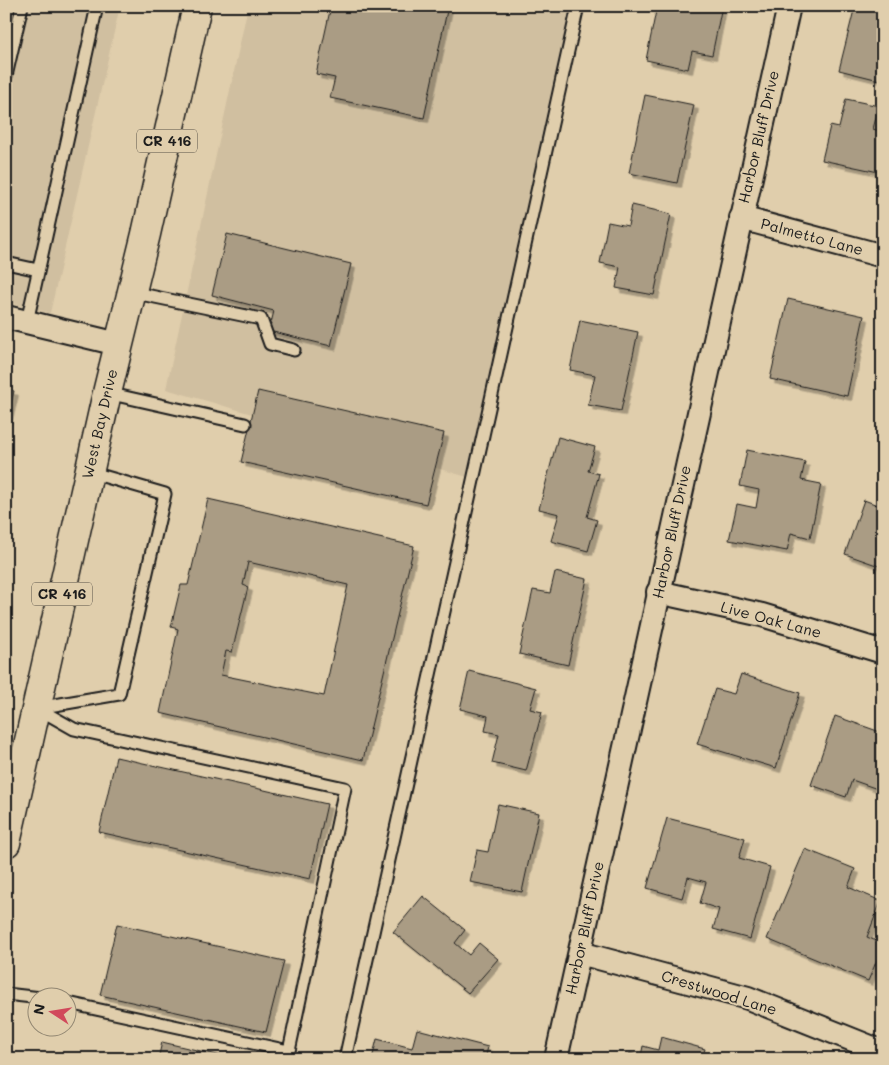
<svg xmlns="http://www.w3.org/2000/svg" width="889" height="1065" viewBox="0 0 889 1065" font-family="Mali,sans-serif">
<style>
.built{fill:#d0bfa0}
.building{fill:#aa9c84;stroke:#1c1c1c;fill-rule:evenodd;filter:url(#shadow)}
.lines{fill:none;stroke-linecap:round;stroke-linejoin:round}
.lane-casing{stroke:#1c1c1c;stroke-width:15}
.street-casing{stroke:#1c1c1c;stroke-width:26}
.primary-casing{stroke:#1c1c1c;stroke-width:31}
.lane{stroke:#e0ceac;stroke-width:11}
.street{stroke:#e0ceac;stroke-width:22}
.primary{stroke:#e0ceac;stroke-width:28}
.labels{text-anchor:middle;stroke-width:4;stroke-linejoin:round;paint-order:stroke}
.shield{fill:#e0ceac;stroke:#575147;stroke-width:1}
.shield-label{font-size:14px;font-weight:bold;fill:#1c1c1c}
.street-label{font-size:15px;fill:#1c1c1c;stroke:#e0ceac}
</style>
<defs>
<filter id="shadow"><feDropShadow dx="4.5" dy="4.5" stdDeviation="0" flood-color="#0004"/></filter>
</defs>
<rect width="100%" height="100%" fill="#e0ceac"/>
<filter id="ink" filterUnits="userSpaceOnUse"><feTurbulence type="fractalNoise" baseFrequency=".02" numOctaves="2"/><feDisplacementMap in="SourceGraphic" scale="10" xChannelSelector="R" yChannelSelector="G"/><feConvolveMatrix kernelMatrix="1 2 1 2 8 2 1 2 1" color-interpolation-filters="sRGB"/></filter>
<g filter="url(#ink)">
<g class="built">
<path d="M6,6H120L50,313L6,302Z"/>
<path d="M248,6H586L517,265L481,481L166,389Z"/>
</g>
<g class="building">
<path d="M331,6H448L424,118L330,98L335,78L316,74Z"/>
<path d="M657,6H722L712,55L692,51L688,69L646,60Z"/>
<path d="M855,6H883V66L879,80L839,70Z"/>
<path d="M645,95L694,105L677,183L629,173Z"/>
<path d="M846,99L879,106L873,129L883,132V173L822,160L830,126L839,128Z"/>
<path d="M632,205L671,214L654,295L616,288L620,267L600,263L608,222L628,226Z"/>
<path d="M227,234L351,264L331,346L269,331L274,311L212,295Z"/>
<path d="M788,299L864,316L847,396L770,379Z"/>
<path d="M580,320L638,332L621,411L588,405L595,375L570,370Z"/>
<path d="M6,389L14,391L6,423Z"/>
<path d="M258,391L444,433L426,504L241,462Z"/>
<path d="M558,437L595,447L588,471L599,474L587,517L597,520L588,551L551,541L559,514L539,509Z"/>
<path d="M747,450L805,462L801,480L821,484L810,538L791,533L787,551L729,540L737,504L756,508L759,490L740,486Z"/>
<path d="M208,499L414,546L363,760L160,713L178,629L171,627L181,585H188ZM248,562L348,585L324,696L221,675L226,651L232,652L248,587L243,585Z"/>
<path d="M864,500L883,507V556L879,566L845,554Z"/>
<path d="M555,572L587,579L568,665L519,654L533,590L550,593Z"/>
<path d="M469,671L536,688L530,709L542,712L526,771L492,763L499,734L485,731L488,716L460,709Z"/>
<path d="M741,674L800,693L776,768L697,744L715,689L734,694Z"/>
<path d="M835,716L883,733V791L852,780L846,797L811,785Z"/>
<path d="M116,757L327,804L310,879L99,832Z"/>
<path d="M498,804L539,813L522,892L470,882L477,850L488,852Z"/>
<path d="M667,818L745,838L739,858L770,867L750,939L713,929L719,909L700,903L706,882L688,877L682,898L647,888Z"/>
<path d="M805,849L855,869L848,887L881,901L867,937L883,944V946L868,981L767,939Z"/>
<path d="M423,896L465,930L455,943L469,955L479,943L498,959L468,993L393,932Z"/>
<path d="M117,924L284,961L266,1032L100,995Z"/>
<path d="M417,1029L488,1047L485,1059H372L377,1039L412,1048Z"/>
<path d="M661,1037L705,1049L702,1059H628L630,1053L641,1056L643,1046L658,1050Z"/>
<path d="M162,1042L235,1059H158Z"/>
</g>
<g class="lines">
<defs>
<g id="lane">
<path d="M6,76L22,6"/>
<path d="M6,263L38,270"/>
<path d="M131,292L261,319L270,344L294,350"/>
<path d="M27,322L97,6"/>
<path d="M107,393L245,424"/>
<path d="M37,708L74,729L345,788L289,1051L68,1003"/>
<path d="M37,708L119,694L165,494L89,472"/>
<path d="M6,994L41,998"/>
<path d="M345,1059L578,6"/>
</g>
<g id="street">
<path d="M741,218L883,256"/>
<path d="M6,317L118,344"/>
<path d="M658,592L762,615L883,652"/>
<path d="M580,953L748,998L883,1052"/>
<path d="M556,1059L789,6"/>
</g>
<path id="primary" d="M6,843L107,393L146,234L197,6"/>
</defs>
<use href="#lane" class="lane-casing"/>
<use href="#street" class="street-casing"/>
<use href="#primary" class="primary-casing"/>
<use href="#lane" class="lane"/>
<use href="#street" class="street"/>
<use href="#primary" class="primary"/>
</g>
</g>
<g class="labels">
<g class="shield">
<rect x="137" y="129.5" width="60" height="23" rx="4"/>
<rect x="32" y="582.5" width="60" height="23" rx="4"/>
</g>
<g class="shield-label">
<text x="167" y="146">CR 416</text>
<text x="62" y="599">CR 416</text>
</g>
<g class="street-label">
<text transform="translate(759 137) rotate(-77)" y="5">Harbor Bluff Drive</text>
<text transform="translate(812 237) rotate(15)" y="5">Palmetto Lane</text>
<text transform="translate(100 424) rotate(-77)" y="5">West Bay Drive</text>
<text transform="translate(672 532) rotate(-78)" y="5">Harbor Bluff Drive</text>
<text transform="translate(771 620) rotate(15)" y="5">Live Oak Lane</text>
<text transform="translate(585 928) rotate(-78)" y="5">Harbor Bluff Drive</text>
<text transform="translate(719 993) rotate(17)" y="5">Crestwood Lane</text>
</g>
</g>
<rect width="889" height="1065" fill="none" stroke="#e0ceac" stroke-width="25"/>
<rect x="12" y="12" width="864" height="1040" fill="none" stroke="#1c1c1c" stroke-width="2" filter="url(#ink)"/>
<g transform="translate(52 1012) rotate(282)"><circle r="24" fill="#e0ceac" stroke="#928772"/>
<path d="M0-4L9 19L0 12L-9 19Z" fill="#d1495b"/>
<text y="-8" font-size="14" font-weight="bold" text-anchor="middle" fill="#1c1c1c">N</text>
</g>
</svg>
